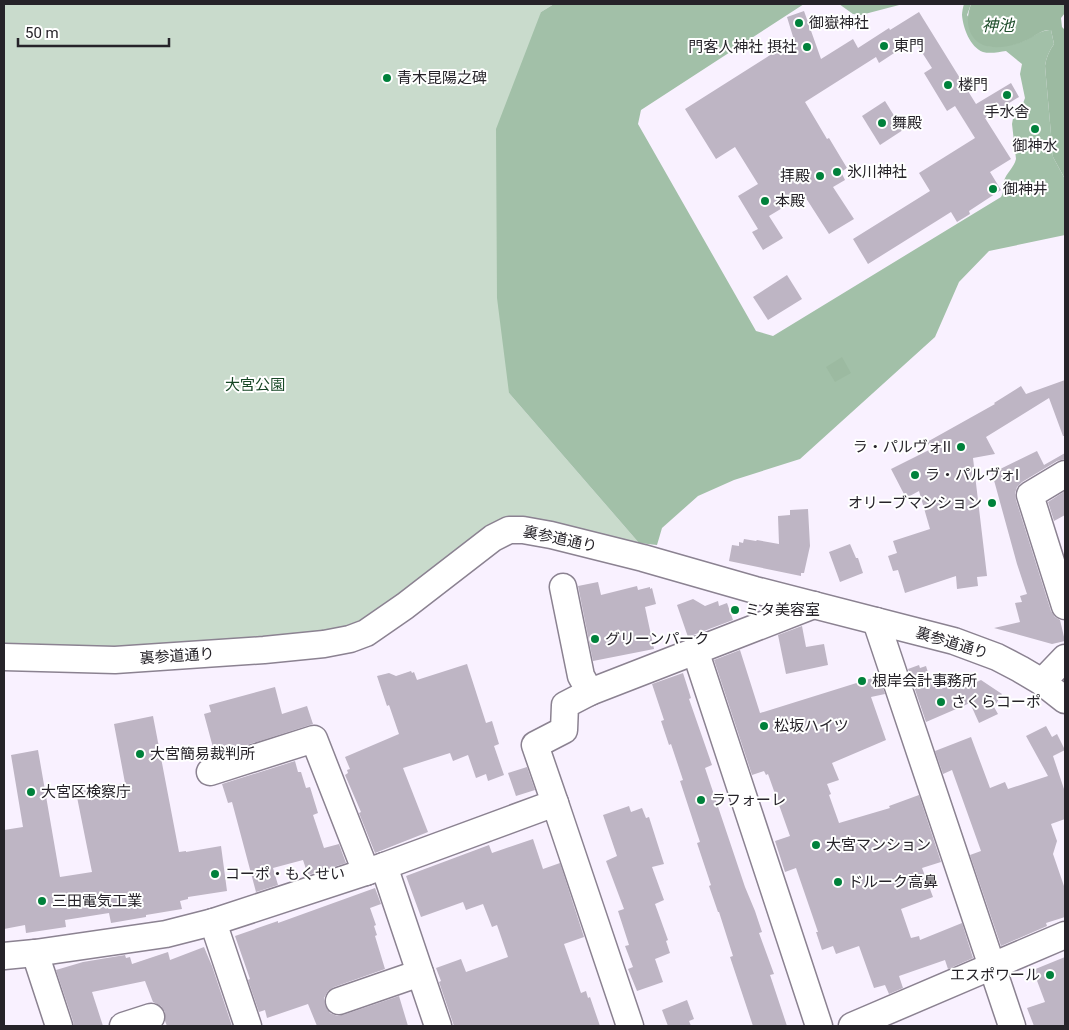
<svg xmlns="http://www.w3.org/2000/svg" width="1069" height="1030" viewBox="0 0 1069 1030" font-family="Roboto,'Noto Sans JP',sans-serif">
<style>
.green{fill:#c9dbcc}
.forest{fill:#a2c0a8}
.water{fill:#9cbaa1}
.building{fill:#beb5c4}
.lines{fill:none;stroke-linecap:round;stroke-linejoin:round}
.minor-casing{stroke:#8b8291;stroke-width:29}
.minor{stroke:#fff;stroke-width:26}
.poi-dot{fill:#00813b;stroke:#fff;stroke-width:2}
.labels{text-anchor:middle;stroke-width:4;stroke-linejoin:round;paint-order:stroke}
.poi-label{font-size:15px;fill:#262329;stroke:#fff;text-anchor:start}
.park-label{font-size:15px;fill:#174726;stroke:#fff}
.street-label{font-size:15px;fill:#262329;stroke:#fff}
.water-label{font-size:16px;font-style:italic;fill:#204f2d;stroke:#fff}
</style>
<rect width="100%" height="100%" fill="#f9f1ff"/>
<path class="green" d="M4,4H554L541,12L509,393L639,543L515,517L477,537L347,631L261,645L4,650Z"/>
<g class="forest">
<path d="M554,4H804L641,110L638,124L756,331L773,336L1001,197C1005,191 1002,187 1004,181C1006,173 1014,168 1016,159L1012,124L1014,113L1022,106L1025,98L1020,74L1022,64L1006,51C999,52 990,54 983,52C970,47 963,28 962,15C962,12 963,7 964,4H971L967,15L987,46C999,47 1010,46 1021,42C1030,39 1041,29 1051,30L1054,44C1049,51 1046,58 1045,66L1053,157L1065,179V235L989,251L959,282L935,337L800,459L734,480L698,496L662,528L657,545L639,543L509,393L497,298L496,129L541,12Z"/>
<path d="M839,4H903L861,15L853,14Z"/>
</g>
<g class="water">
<path d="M971,4H1065V13L1061,18L1062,27L1065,30V179L1053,157L1045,66C1046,58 1049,51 1054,44L1051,30C1042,29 1035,36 1027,40C1012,47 984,53 973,37C966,27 967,15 971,4Z"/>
<path d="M842,357L851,373L835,382L826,367Z"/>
</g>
<g class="building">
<path d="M804,11L821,59L853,39L858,48L889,28L890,30L919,12L976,104L1011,83L1019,97L985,118L1011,159L990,172L1001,190L969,211L970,214L957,222L951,212L868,264L853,239L930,191L919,173L975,138L955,106L947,111L924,73L932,68L914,40L879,63L876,57L805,102L827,139L829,138L847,168L841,172L845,180L833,187L854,219L829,234L804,195L769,216L783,238L763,250L752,232L758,229L738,196L758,184L735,147L716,159L685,109L794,40L787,17Z"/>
<path d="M885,101L903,130L880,145L862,116Z"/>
<path d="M787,275L802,299L768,320L753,297Z"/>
<path d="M1065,380V436H1063L1049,398L986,437L995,454L973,458L987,576L977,577L978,586L957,589L956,576L905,593L898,570L893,571L888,556L897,553L893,541L930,529L919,491L906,498L891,469L931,449L927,442L995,404L994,403L1021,386L1026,394Z"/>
<path d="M1037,451L1044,465L1065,453V459L1057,461L1022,482L1017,487L1015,493L1016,500L1051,611L1055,617L1060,620L1065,641L1052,644L994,628L1020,622L1015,603L1022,602L1020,596L1027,594L1017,564L992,473Z"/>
<path d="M1065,491V515L1054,521L1048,502Z"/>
<path d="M808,509L810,546L804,573H801V576L729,561L732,545L739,546V542L743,543L744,539L756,541L757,540L779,544L778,516L790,515V510Z"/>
<path d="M850,544L856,558H858L863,573L840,582L829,552Z"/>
<path d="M598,582L601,595L637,586L638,590L650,587V589L652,588L656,604L645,607L654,649L593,661L578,586Z"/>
<path d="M693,599L705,606L718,601L719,606L727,603L733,620L688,637L677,605Z"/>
<path d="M802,626L806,647L824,644L828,665L786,674L778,635Z"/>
<path d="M740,650L760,713L879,676L885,694L871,697L886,740L832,763L839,780L827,784L831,794L829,795L839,823L890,808L889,806L919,795L941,862L922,868L933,897L901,909L911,938L919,936L920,940L962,923L973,958L948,969L945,960L899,976L903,988L889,994L885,985L874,988L859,946L836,954L833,946L822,950L816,932H818L796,868L785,872L775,841L790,836L768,774L766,775L764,771L752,775L714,660Z"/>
<path d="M467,664L486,723L492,721L499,744L494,746L504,775L488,781L486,774L476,778L468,755L453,761L450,753L403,768L428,832L375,853L359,813L361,812L345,775L348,773L347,770L350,769L345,757L399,734L389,705L387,706L377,676L389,673L396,676L411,671L412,673L414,672L417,680Z"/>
<path d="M919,665L920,668L926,666L930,679L937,676L941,689L958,682L961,689L981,680L1002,694L994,707L998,714L979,723L970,703L926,722L908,669Z"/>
<path d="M683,673L691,698L689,699L712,765L705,768L745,887L755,911L762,932L759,933L774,974L770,975L787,1026H753L730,957L733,956L719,912H718L709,886L711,885L697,843L700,842L680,781L683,780L671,744L669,745L661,721L664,720L652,684Z"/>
<path d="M275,687L282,714L307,706L313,724L215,755L204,714L211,712L209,705Z"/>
<path d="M153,716L179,852L186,851V852L221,846L227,891L188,897V899L180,901L182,909L146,915V917L111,923L109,913L65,920L66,927L26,933L25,925L4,929V830L23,827L11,755L38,750L60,877L92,872L76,792L125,783L114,724Z"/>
<path d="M1046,726L1052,737L1057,734L1065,750L1053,756L1065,792V819L1051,824L1057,841L1053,854L1065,889V917L1046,923L1047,926L1001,946L970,855L981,851L952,770L943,774L935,751L971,737L990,788L1005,782L1008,789L1048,776L1026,736Z"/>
<path d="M295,761L298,772H301L306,788L310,787L318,813L313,815L324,848L339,844L346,863L308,875L303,860L273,868L278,885L256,892L232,802L228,803L222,784Z"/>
<path d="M527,767L535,790L516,796L508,773Z"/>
<path d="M629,806L631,812L642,808L646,818L649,817L664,864L652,867L664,900L655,904L668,940L666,941L670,953L655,959L663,982L637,991L628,969L633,967L625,946L629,945L618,911L624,909L606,861L617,856L603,815Z"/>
<path d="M533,839L543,869L560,863L584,937L564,944L581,993L586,991L588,998L590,997L600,1026H454L439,982L441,981L436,968L461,959L466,972L508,957L497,925L492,927L483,904L466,910L463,902L421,917L406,876L489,845L492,853Z"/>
<path d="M375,888L381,904L370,908L376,925L374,926L377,935L375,936L385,969L334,987L328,991L324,998L325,1005L330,1013L337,1016L343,1015L399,996L408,1026H317L308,1004L267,1018L265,1010L259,1012L248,980L250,979L235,936L278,921V923Z"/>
<path d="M204,947L212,966L232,1026H167L165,1021V1012L161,1006L153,1002L145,981L92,992L103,1026H74L73,1021L56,970L83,962L125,955L126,958L130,957L132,964L168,952L170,960Z"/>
<path d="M1065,957V1026H1034L1027,1008L1045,1002L1033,970Z"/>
<path d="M687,1000L694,1019L689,1021L691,1026H668L662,1010Z"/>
</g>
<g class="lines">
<defs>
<g id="minor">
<path d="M1065,474L1030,495L1065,606"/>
<path d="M563,587L581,676L590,692"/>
<path d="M876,621L1012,1026"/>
<path d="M695,650L819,1026"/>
<path d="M4,657L115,660L264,650L324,644L350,639L366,633L405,606L493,538L509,530H523L551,535L643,558L755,590L954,641L997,657L1020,669L1042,682L1065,700"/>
<path d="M1042,682L1065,658"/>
<path d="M210,772L314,739L366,872"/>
<path d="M555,803L630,1026"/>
<path d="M384,866L438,1026"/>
<path d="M213,922L248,1026"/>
<path d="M35,953L59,1026"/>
<path d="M4,956L35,953L166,934L213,922L384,866L555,803L535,745L564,730L565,705L590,692L814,605"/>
<path d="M339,1001L420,973"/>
<path d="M123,1026L151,1017"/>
<path d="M852,1026L1065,935"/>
</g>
</defs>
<use href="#minor" class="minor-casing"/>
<use href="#minor" class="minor"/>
</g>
<g class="poi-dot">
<circle cx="799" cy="23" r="5"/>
<circle cx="884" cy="46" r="5"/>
<circle cx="807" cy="47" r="5"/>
<circle cx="387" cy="78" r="5"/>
<circle cx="948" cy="85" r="5"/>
<circle cx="1007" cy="95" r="5"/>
<circle cx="882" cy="123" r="5"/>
<circle cx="1035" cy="129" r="5"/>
<circle cx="837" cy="172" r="5"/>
<circle cx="820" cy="176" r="5"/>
<circle cx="993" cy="189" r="5"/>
<circle cx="765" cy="201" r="5"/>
<circle cx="961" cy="447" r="5"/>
<circle cx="915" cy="475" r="5"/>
<circle cx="992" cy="503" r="5"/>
<circle cx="735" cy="610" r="5"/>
<circle cx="595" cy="639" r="5"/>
<circle cx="862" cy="681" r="5"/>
<circle cx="941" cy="702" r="5"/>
<circle cx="764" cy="726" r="5"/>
<circle cx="140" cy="754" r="5"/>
<circle cx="31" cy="792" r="5"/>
<circle cx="701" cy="800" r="5"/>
<circle cx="816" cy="845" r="5"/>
<circle cx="215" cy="874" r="5"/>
<circle cx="838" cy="882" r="5"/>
<circle cx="42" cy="901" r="5"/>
<circle cx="1050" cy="975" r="5"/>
</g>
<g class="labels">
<g class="poi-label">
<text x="809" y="28">御嶽神社</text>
<text x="894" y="51">東門</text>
<text x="797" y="52" text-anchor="end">門客人神社 摂社</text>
<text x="397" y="83">青木昆陽之碑</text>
<text x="958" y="90">楼門</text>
<text x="1007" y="117" text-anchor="middle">手水舎</text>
<text x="892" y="128">舞殿</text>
<text x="1035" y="151" text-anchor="middle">御神水</text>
<text x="847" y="177">氷川神社</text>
<text x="810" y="181" text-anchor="end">拝殿</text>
<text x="1003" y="194">御神井</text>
<text x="775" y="206">本殿</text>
<text x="951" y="452" text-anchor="end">ラ・パルヴォII</text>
<text x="925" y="480">ラ・パルヴォI</text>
<text x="982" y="508" text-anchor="end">オリーブマンション</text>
<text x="745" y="615">ミタ美容室</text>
<text x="605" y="644">グリーンパーク</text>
<text x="872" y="686">根岸会計事務所</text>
<text x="951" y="707">さくらコーポ</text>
<text x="774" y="731">松坂ハイツ</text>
<text x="150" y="759">大宮簡易裁判所</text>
<text x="41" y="797">大宮区検察庁</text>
<text x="711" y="805">ラフォーレ</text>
<text x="826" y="850">大宮マンション</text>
<text x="225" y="879">コーポ・もくせい</text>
<text x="848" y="887">ドルーク高鼻</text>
<text x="52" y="906">三田電気工業</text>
<text x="1040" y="980" text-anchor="end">エスポワール</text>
</g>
<g class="park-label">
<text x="255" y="390">大宮公園</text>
</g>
<g class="street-label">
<text transform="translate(560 539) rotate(12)" y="5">裏参道通り</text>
<text transform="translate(952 643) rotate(17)" y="5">裏参道通り</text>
<text transform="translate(177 656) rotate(-4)" y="5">裏参道通り</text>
</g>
<g class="water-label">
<text x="998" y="31">神池</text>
</g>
</g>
<rect width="1069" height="1030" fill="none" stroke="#262329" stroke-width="10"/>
<path d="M18 38v8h151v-8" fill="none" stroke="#262329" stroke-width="2.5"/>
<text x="25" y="38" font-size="15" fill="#262329" stroke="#ffffff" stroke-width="4" paint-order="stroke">50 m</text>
</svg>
